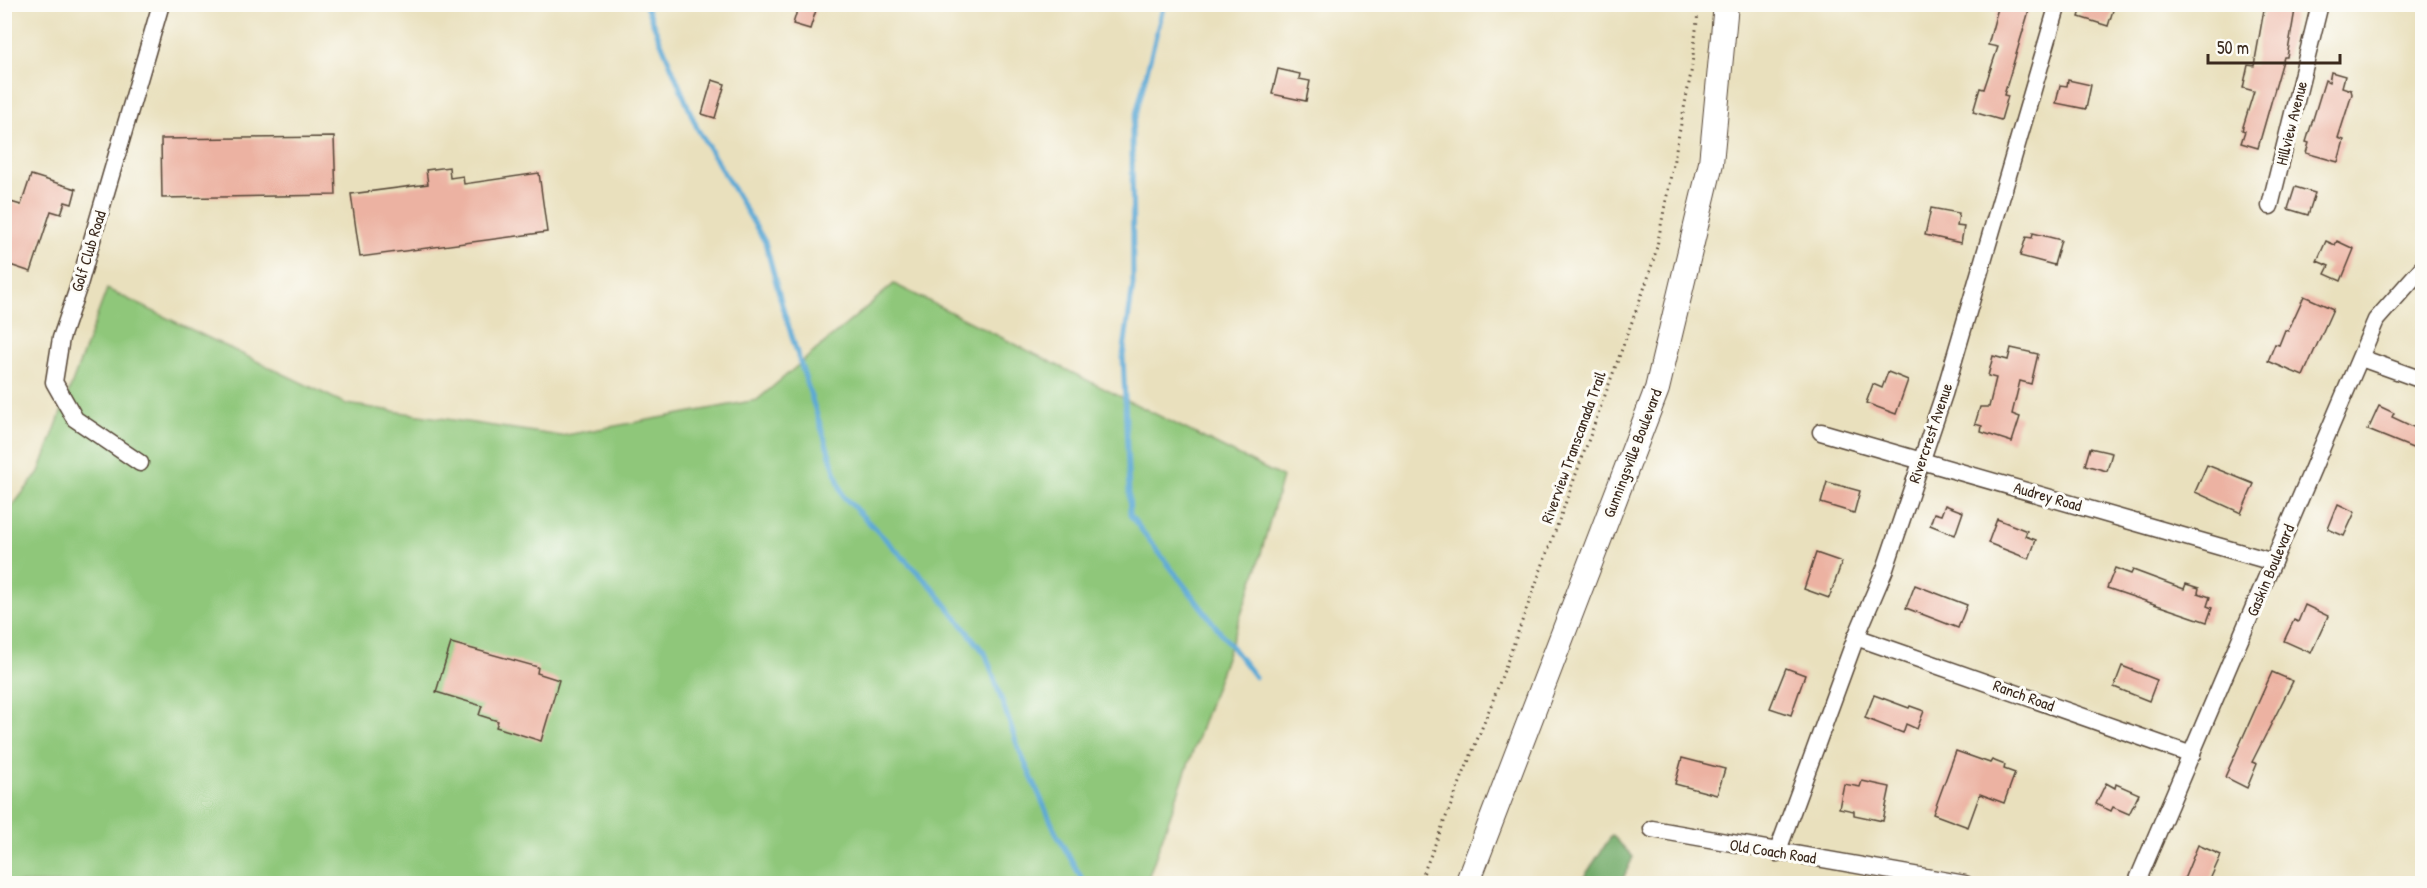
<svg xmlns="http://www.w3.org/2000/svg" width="2427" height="888" viewBox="0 0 2427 888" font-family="'Patrick Hand',sans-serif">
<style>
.green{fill:#8fc77a;stroke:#65784c;stroke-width:1.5}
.forest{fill:#73ac6a;stroke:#576b44;stroke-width:1.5}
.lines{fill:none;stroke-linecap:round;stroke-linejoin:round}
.stream{stroke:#5ca9d5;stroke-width:5}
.building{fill:#ecb2a2}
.street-casing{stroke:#554536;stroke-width:19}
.secondary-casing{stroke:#554536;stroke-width:26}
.path{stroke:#554536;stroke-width:3;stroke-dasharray:1.5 4.5;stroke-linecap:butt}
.street{stroke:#fff;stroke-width:16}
.secondary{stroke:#fff;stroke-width:24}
.labels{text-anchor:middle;stroke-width:6;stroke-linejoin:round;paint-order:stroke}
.street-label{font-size:16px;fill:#3b2a1e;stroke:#fdfcf7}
</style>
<rect width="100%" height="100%" fill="#fdfcf7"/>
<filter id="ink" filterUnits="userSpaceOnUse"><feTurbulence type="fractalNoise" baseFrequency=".0167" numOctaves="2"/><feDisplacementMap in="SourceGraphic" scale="12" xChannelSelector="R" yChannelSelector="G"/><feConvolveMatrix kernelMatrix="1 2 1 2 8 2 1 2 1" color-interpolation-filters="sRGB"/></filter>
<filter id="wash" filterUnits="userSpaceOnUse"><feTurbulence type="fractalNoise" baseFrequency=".008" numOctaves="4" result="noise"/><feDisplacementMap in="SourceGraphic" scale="24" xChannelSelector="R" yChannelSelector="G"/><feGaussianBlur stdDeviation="1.35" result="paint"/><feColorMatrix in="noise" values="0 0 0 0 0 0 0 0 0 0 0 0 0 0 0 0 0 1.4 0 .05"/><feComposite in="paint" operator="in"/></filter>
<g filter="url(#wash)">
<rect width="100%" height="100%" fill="#e9e0bd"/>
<path class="green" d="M894,284L1282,477L1255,575L1146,884L5,883L4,517L39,472L107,289L346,404L561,436L757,400Z"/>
<path class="forest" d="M1612,835L1633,857L1621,883H1580Z"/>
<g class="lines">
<g class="stream">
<path d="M645,4L697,128L765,242L784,312L843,496L932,587L986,655L1018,747L1057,835L1085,884"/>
<path d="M1164,4L1132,130L1133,285L1123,356L1130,515L1255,677"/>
</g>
</g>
<g id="blocks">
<g class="building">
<path d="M799,4H818L810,29L793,24Z"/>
<path d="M1999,4H2031L2004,95L2008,96L2001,120L1973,112L1980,88L1984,89L1998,47L1988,45Z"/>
<path d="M2083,4H2115L2108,26L2079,17Z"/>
<path d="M2265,4H2296L2287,57H2284L2258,148L2241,143L2245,131L2242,130L2254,91L2243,88L2248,65L2254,66Z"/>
<path d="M1278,69L1300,74L1299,79L1310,81L1306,101L1272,94Z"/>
<path d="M2331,72L2345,76L2342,87L2351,90L2352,94L2338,138L2344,140L2338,162L2306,153L2309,143L2306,142L2325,80L2329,82Z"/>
<path d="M712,80L725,84L715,118L702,114Z"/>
<path d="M2068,80L2091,85L2086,109L2056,103L2060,85L2067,86Z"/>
<path d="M334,137L336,195L162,198L161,139Z"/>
<path d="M449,167L450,178L463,176L464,184L539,173L547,232L360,257L351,194L428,184L426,170Z"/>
<path d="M31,175L76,189L72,204L65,202L61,214L51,211L31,272L4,263V242L9,227L4,225V200L21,205Z"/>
<path d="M2295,187L2315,193L2308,215L2288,209Z"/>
<path d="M1931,208L1959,213L1957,226L1964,227L1961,243L1925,235Z"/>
<path d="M2033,233L2061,240L2054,265L2020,256L2026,237L2032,238Z"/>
<path d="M2326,241L2335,245L2337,241L2354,249L2341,281L2325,274L2329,266L2317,261Z"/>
<path d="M2304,296L2333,309L2303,376L2268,361L2275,344L2279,345L2285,330L2288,331Z"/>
<path d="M2011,348L2038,354L2031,384L2020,381L2012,414L2020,417L2012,442L1981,432L1982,426L1975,424L1980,407H1989L1996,378L1988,376L1993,356L2008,360Z"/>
<path d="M1888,372L1908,380L1896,414L1866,403L1873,384L1882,388Z"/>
<path d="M2379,406L2394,413L2392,417L2422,431L2415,449L2368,430Z"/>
<path d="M2090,448L2112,453L2107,471L2085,465Z"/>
<path d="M2207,465L2254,484L2241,513L2195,492Z"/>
<path d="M1827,482L1860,491L1854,513L1821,503Z"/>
<path d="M2338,504L2355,512L2344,536L2328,529Z"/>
<path d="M1945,505L1963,512L1955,535L1930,525L1934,513L1941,515Z"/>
<path d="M1997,519L2027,531L2025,536L2036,540L2029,559L1988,543Z"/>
<path d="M1816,553L1842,562L1829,598L1804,589Z"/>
<path d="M2115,568L2131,574L2133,570L2184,589L2186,584L2199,588L2198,593L2210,597L2207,606L2212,608L2207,622L2107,588Z"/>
<path d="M1915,585L1967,605L1958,628L1906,608Z"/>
<path d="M2305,605L2328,616L2311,653L2284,641L2294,620L2298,622Z"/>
<path d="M451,643L538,667L537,673L559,680L541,741L496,727L498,721L479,715L482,706L436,692Z"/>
<path d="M2122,666L2157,680L2149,701L2114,687Z"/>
<path d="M1786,668L1805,675L1791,715L1770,708Z"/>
<path d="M2272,672L2293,681L2252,762L2257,764L2247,788L2225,777Z"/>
<path d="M1874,695L1909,708L1910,706L1924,711L1917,729L1906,724L1903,733L1865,718Z"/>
<path d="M1956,751L1990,763L1992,760L2005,765L2004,769L2015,773L2004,803L1980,794L1968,827L1933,814Z"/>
<path d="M1682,758L1725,769L1717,795L1675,784Z"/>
<path d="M1862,781L1890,787L1883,821L1854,815V811L1839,808L1844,784L1860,787Z"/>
<path d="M2106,783L2115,788L2116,784L2139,794L2129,814L2113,807L2111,811L2096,804Z"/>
<path d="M2198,845L2221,855L2208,884H2182Z"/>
</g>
</g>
</g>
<g filter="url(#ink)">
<use href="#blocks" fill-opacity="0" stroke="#554536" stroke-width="1.5"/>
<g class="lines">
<defs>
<g id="street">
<path d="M2270,206L2320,4"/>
<path d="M2361,358L2422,380"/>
<path d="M1821,432L2273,562"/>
<path d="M140,463L75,419L54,382L61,338L78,288L161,4"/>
<path d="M1856,637L2192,755"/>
<path d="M1652,829L1965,884"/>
<path d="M1777,853L1856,637L1885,569L1944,394L2058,4"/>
<path d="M2136,884L2376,320L2422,268"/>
</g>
<path id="secondary" d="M1467,884L1657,389L1711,163L1726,4"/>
</defs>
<use href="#street" class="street-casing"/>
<use href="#secondary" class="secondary-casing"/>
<path class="path" d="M1419,884L1492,703L1648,278L1656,251L1691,73L1699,4"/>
<use href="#street" class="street"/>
<use href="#secondary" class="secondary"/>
</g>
</g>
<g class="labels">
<g class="street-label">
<text transform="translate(2291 123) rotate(-76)" y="6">Hillview Avenue</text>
<text transform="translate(88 251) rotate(-73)" y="6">Golf Club Road</text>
<text transform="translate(1930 433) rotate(-71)" y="6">Rivercrest Avenue</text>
<text transform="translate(1573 447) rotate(-70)" y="6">Riverview Transcanada Trail</text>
<text transform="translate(1632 453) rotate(-69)" y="6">Gunningsville Boulevard</text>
<text transform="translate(2048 496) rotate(16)" y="6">Audrey Road</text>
<text transform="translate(2270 570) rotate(-67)" y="6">Gaskin Boulevard</text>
<text transform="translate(2024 695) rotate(20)" y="6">Ranch Road</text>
<text transform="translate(1773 851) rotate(9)" y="6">Old Coach Road</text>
</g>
</g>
<rect width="2427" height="888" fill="none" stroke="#fdfcf7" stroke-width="24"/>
<path d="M2208 54v9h132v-9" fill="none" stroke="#3b2a1e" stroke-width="3"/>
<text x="2217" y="54" font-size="18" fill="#3b2a1e" stroke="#fdfcf7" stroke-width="4.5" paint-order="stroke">50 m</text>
</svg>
